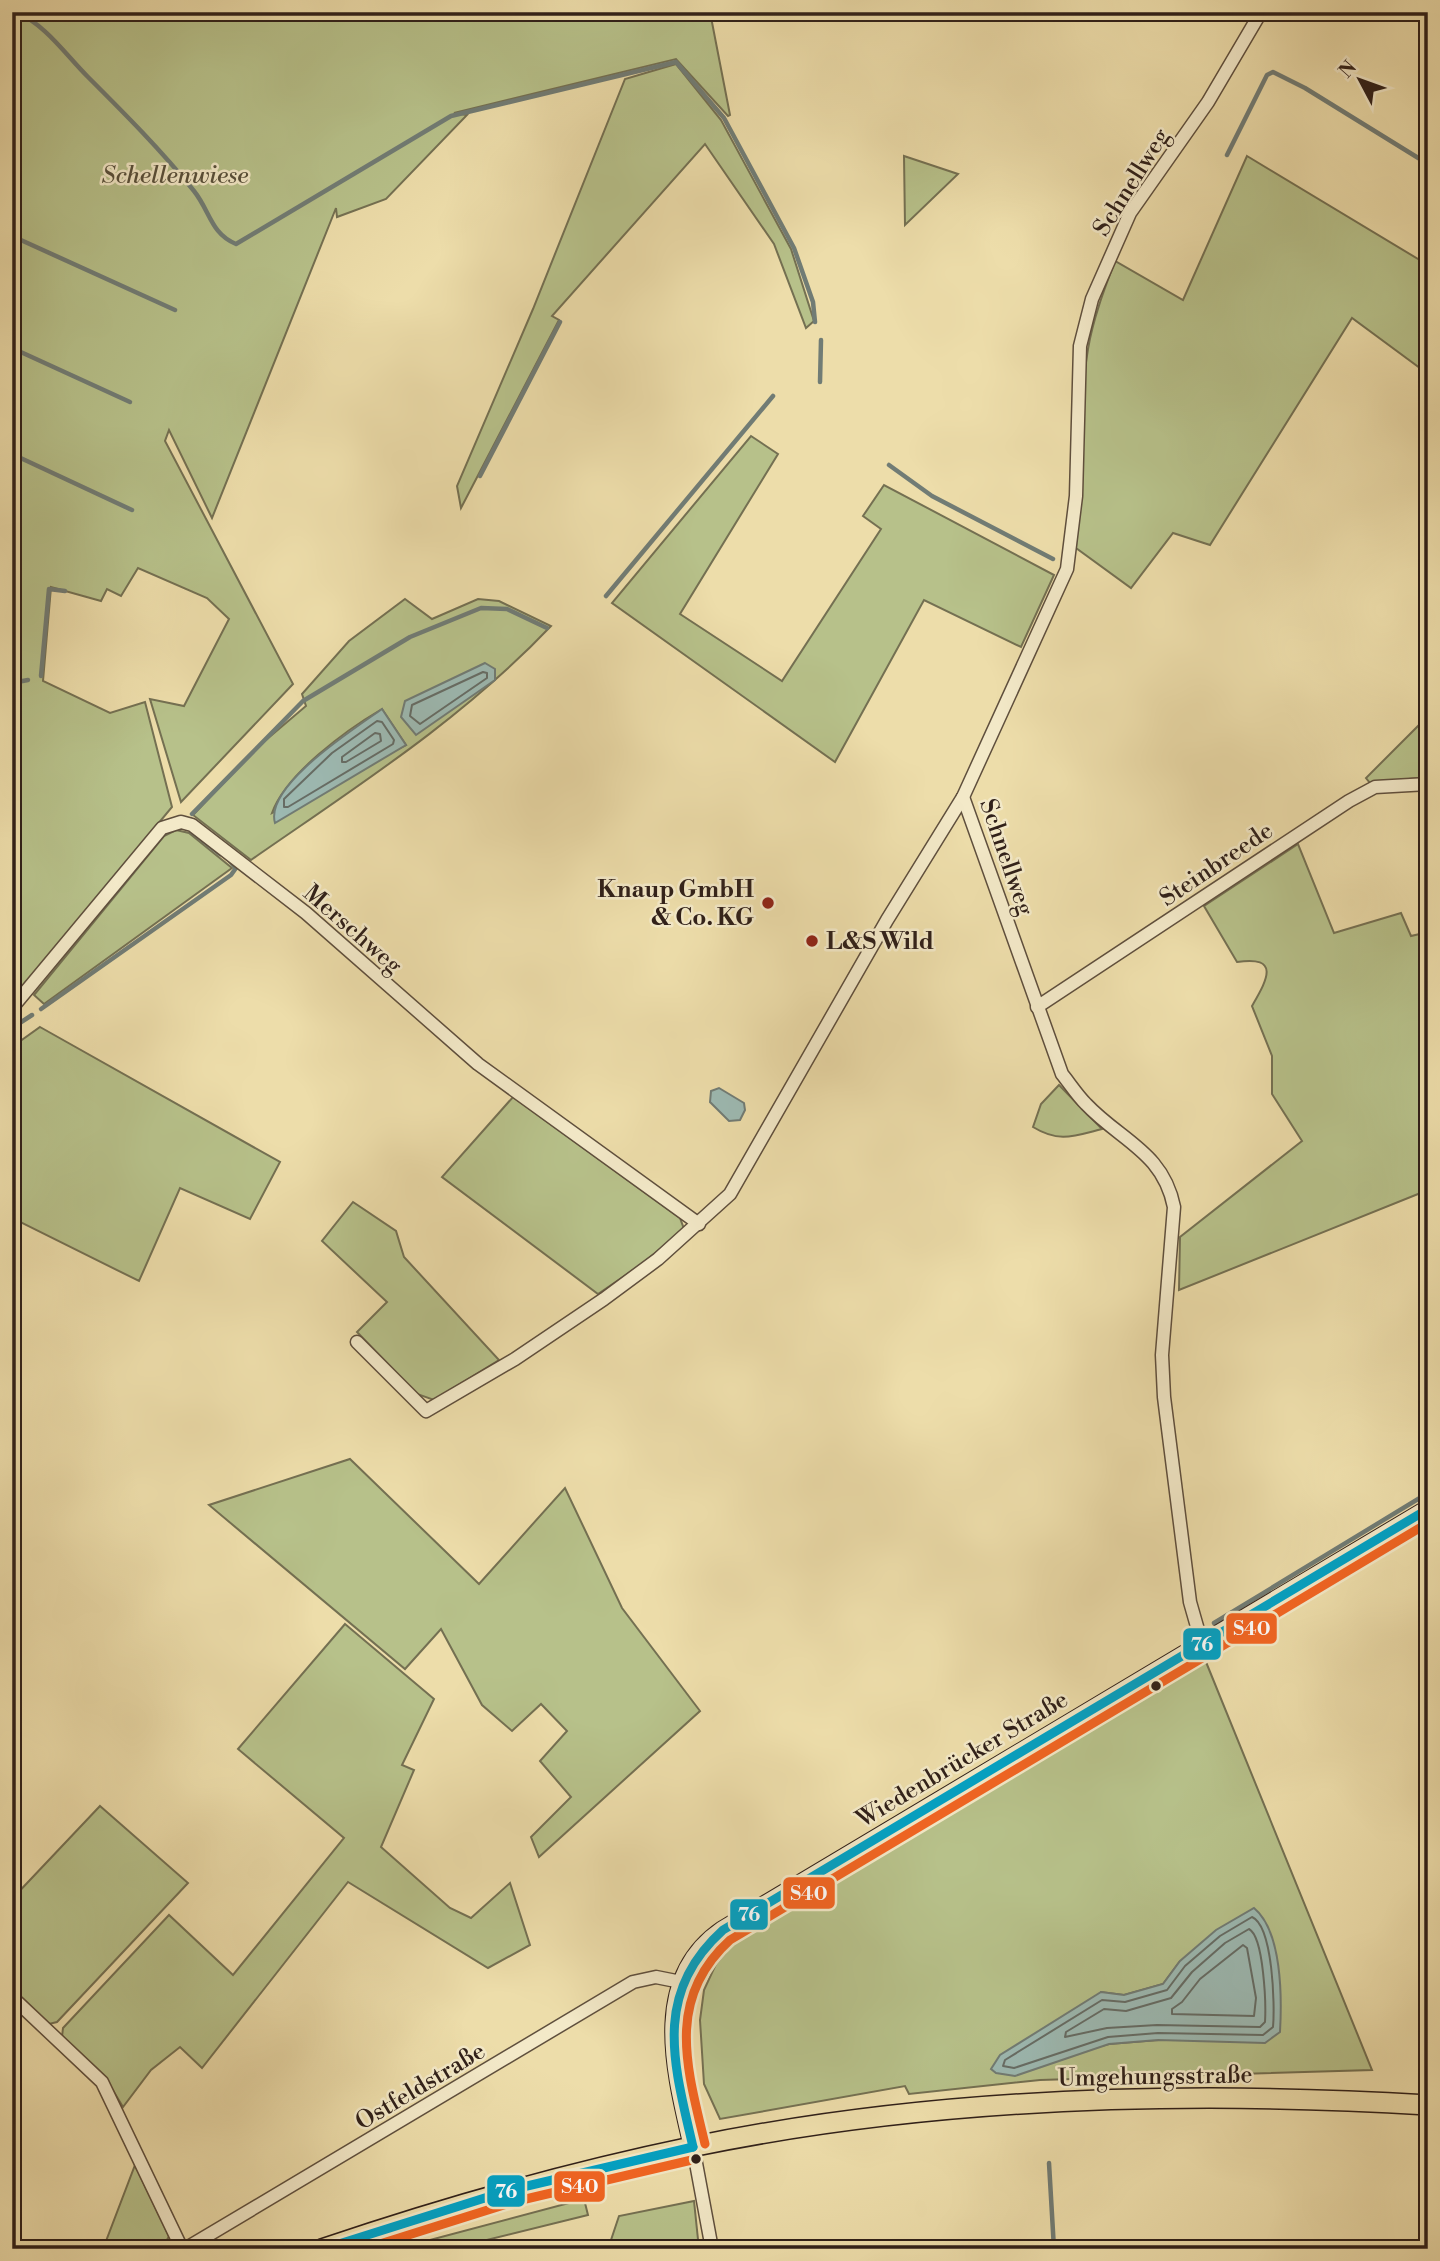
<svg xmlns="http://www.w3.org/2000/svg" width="1440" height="2261" viewBox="0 0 1440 2261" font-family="'Libre Bodoni',serif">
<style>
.green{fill:#b7c18a;stroke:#747052;stroke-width:2;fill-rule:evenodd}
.water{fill:#9dbab3;stroke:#717c75;stroke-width:2}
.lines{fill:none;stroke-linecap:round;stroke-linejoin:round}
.shore{stroke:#666d66;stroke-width:2}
.stream{stroke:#717c75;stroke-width:4.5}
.minor-casing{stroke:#5f4f3d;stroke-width:15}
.secondary-casing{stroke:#302019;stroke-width:20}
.primary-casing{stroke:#302019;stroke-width:22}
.minor{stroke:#f3e9c8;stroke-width:12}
.secondary{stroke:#f3e9c8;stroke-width:18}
.primary{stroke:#edddaa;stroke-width:19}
.bus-1-casing{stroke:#f3e9c8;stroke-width:14}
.bus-2-casing{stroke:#f3e9c8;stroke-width:14}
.bus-1{stroke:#02a2c5;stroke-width:9}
.bus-2{stroke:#f26522;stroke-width:9}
.poi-dot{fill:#8f2418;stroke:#f3e9c8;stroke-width:2.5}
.bus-dot{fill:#302019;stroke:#f3e9c8;stroke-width:2.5}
.labels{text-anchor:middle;stroke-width:5;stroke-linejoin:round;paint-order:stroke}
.park-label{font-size:24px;font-style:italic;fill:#58503b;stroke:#f3e9c8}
.street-label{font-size:24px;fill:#302019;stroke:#f3e9c8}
.poi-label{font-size:24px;font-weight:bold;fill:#302019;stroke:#f3e9c8;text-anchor:end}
.line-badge{stroke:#f3e9c8;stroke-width:2.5}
.badge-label{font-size:19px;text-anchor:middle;font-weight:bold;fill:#fff}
</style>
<rect width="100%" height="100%" fill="#edddaa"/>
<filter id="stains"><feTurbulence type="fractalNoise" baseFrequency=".00286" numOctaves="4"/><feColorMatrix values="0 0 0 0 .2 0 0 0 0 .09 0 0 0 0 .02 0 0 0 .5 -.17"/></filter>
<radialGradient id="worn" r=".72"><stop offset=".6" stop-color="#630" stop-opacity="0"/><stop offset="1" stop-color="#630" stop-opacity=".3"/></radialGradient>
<g class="green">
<path d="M12,12H710L730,115L728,116L676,59L454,113L467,115L386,199L337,217L336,208L212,518L169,430L165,441L293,684L181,802L150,699L184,706L229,619L207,598L138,568L121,596L107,589L101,601L51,587L43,681L110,713L145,702L172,807L25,984L14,992Z"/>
<path d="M676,64L721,120L791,249L814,321L806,328L774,244L705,144L552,316L559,320L461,508L457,486L533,309L625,79Z"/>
<path d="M904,156L958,174L905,225Z"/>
<path d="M1247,156L1428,265V374L1352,318L1210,545L1173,533L1131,588L1076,548C1079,482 1077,414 1088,349C1093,319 1104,290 1115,261L1183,300Z"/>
<path d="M751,436L778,454L680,614L782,681L881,529L863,516L884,485L1054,575L1021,647L924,600L835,762L612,603Z"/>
<path d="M405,599L432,619L478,599L499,601L551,626C463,719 356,787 251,860L193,815L260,745L306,706L302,694L349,641ZM382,709L406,745L272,813C286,774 346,730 382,709Z"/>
<path d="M1428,716V777L1370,783L1366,778Z"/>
<path d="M176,830L189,833L232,868L44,1004L34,995L164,836Z"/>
<path d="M1298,844L1334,933L1401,913L1411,936L1428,932V1190L1179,1290L1180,1237L1302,1141L1272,1094V1056L1252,1006C1265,983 1283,955 1237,962L1204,906Z"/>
<path d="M40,1027L280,1162L250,1219L180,1188L139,1281L12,1218V1047Z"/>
<path d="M1059,1085L1102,1129C1074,1136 1059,1143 1033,1127L1041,1104Z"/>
<path d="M513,1097L680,1218L684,1229L642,1264L598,1294L442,1177Z"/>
<path d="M353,1202L396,1231L404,1257L499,1360L434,1400L417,1394L357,1332L387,1302L322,1241Z"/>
<path d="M350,1459L479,1584L565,1488L622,1608L700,1711L539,1857L531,1837L571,1797L540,1761L567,1731L541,1704L512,1731L482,1705L441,1629L405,1669L209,1505Z"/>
<path d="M345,1624L434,1699L402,1765L414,1770L381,1847L450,1908L471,1918L510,1883L530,1945L488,1968L348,1882L202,2068L180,2047L151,2070L123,2107L106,2079L62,2037L63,2028L169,1915L233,1975L344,1838L238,1749Z"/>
<path d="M1206,1662L1372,2070L1040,2080L909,2094L905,2086L720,2119L704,2084L700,2020L704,1990L716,1964L734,1942ZM1180,1961L1158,2040L1109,2044L1064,2056L1101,1992L1124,1995L1163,1984Z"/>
<path d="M100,1806L188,1883L57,2022L49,2024L12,1991V1899Z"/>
<path d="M135,2165L169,2236C161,2257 121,2249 103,2249Z"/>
<path d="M584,2199L588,2215L450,2249H396Z"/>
<path d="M694,2201L699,2249H608L619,2216Z"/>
</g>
<g class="water">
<path d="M485,663L495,669V680L416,735L401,717L405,701Z"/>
<path d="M382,709L406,745L275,823C264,786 354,729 382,709Z"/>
<path d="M719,1088L744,1103L745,1110L740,1120L729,1121L710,1102L711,1091Z"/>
<path d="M1254,1908C1282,1931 1282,1997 1280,2032L1265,2043L1158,2040L1109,2044L1015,2076L996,2073L991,2069L1000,2055L1101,1992L1124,1995L1163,1984L1180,1961L1216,1930Z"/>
</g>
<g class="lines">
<g class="shore">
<path d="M483,672L487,673V678L420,724L410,716L412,705Z"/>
<path d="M377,721L382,722L394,740L393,744L288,807H284V799L332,753Z"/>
<path d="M375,733L380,734L381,741L346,762H342V757Z"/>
<path d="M1252,1917C1273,1926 1275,2006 1273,2027L1263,2035L1158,2033L1108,2037L1014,2068L1003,2066L1005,2060L1102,2000L1125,2002L1167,1990L1185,1966L1220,1936Z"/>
<path d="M1249,1929C1264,1937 1266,2005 1265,2022L1260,2027L1157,2025L1107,2028L1065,2037L1066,2032L1104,2009L1126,2011L1171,1998L1192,1972L1225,1943Z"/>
<path d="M1243,1945L1247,1948L1256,1998L1254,2016L1172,2014V2009L1182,2002L1200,1979Z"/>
</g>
<g class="stream">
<path d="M16,12C46,25 65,54 88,77C125,114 161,150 194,191C210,211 211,234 236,244L451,116L676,62L724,118L794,248L813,302L815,322"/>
<path d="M1227,155L1267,75L1273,72L1305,88L1428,164"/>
<path d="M12,236L175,310"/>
<path d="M12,348L130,402"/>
<path d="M820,382L821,340"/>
<path d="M12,454L132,510"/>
<path d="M889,465L932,496L1053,559"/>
<path d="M480,476L560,322"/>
<path d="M606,596L773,396"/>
<path d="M41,676L49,589L65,591"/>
<path d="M12,683L28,680"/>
<path d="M192,814L303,701L410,637L481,608L507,609L547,628"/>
<path d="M191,831L220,854"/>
<path d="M41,1009L231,875L236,868L230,861"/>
<path d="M12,1028L32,1015"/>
<path d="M1214,1623L1428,1493"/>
<path d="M1049,2163L1054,2249"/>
</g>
<defs>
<g id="minor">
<path d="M963,797L1062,1074C1070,1084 1077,1095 1086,1104C1121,1141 1163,1152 1174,1207L1162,1355L1164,1397L1190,1602L1202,1644"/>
<path d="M1037,1007L1349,801L1375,787L1428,784"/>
<path d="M12,1008L162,828L181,822L192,825L306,913L478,1064L699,1224"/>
<path d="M357,1342L426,1411L515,1359L604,1299L658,1259L730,1194L887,920L963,797L1067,569L1076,496L1080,346L1092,299L1130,213L1208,102L1261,12"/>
<path d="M12,1997L102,2082L182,2249"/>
<path d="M693,2147L712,2249"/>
<path d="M185,2249L633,1982L656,1977L681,1982"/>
</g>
<path id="secondary" d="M693,2147C676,2073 650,1980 723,1930L1428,1509"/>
<path id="primary" d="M322,2249C443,2208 566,2173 691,2147C932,2097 1183,2090 1428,2105"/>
</defs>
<use href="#minor" class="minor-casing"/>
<use href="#secondary" class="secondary-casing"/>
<use href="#primary" class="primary-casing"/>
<use href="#minor" class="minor"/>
<use href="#secondary" class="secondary"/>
<use href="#primary" class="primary"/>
<defs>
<g id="bus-1">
<path d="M693,2147C674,2064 652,1994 723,1930L1428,1509"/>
<path d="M323,2249L510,2190L693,2147"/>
</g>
<g id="bus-2">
<path d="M705,2144C687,2068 665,1999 730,1940L1428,1523"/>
<path d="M364,2249L513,2202L696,2159"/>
</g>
</defs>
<use href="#bus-1" class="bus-1-casing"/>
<use href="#bus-2" class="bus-2-casing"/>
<use href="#bus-1" class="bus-1"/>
<use href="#bus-2" class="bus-2"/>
</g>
<g class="poi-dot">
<circle cx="768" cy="903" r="7"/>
<circle cx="812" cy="941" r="7"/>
</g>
<g class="bus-dot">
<circle cx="1156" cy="1686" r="6"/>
<circle cx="696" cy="2159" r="6"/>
</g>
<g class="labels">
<g class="park-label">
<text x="175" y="183">Schellenwiese</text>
</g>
<g class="street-label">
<text transform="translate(1131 182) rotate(-58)" y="8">Schnellweg</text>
<text transform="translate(1007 857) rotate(71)" y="8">Schnellweg</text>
<text transform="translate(1216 864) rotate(-34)" y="8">Steinbreede</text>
<text transform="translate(353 929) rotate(41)" y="8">Merschweg</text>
<text transform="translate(962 1759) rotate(-31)" y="8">Wiedenbrücker Straße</text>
<text transform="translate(1155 2076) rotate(-1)" y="8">Umgehungsstraße</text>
<text transform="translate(420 2086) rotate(-31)" y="8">Ostfeldstraße</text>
</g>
<g class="poi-label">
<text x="754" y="897">Knaup GmbH<tspan x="754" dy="28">&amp; Co. KG</tspan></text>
<text x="826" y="949" text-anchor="start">L&amp;S Wild</text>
</g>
</g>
<g class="line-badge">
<rect x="1225" y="1612" width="53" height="33" rx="7" fill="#f26522"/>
<rect x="1182" y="1627" width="40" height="34" rx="7" fill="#02a2c5"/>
<rect x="782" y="1876" width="54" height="34" rx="7" fill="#f26522"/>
<rect x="729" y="1898" width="40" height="33" rx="7" fill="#02a2c5"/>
<rect x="553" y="2170" width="53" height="33" rx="7" fill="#f26522"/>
<rect x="486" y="2174" width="40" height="34" rx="7" fill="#02a2c5"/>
</g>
<g class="badge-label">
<text x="1252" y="1635">S40</text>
<text x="1202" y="1651">76</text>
<text x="809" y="1900">S40</text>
<text x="749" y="1921">76</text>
<text x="580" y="2193">S40</text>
<text x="506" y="2198">76</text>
</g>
<rect width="1440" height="2261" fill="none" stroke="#edddaa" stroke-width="42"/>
<rect x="14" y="14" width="1412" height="2233" fill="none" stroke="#302019" stroke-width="3.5"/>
<rect x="21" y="21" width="1398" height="2219" fill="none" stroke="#302019" stroke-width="2"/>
<g transform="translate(1360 80) rotate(311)" stroke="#f3e9c8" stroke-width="5" paint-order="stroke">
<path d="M0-5L12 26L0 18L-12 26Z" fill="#302019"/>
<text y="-10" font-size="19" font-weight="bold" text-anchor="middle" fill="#302019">N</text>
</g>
<rect width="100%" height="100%" filter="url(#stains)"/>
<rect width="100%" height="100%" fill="url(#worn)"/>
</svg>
